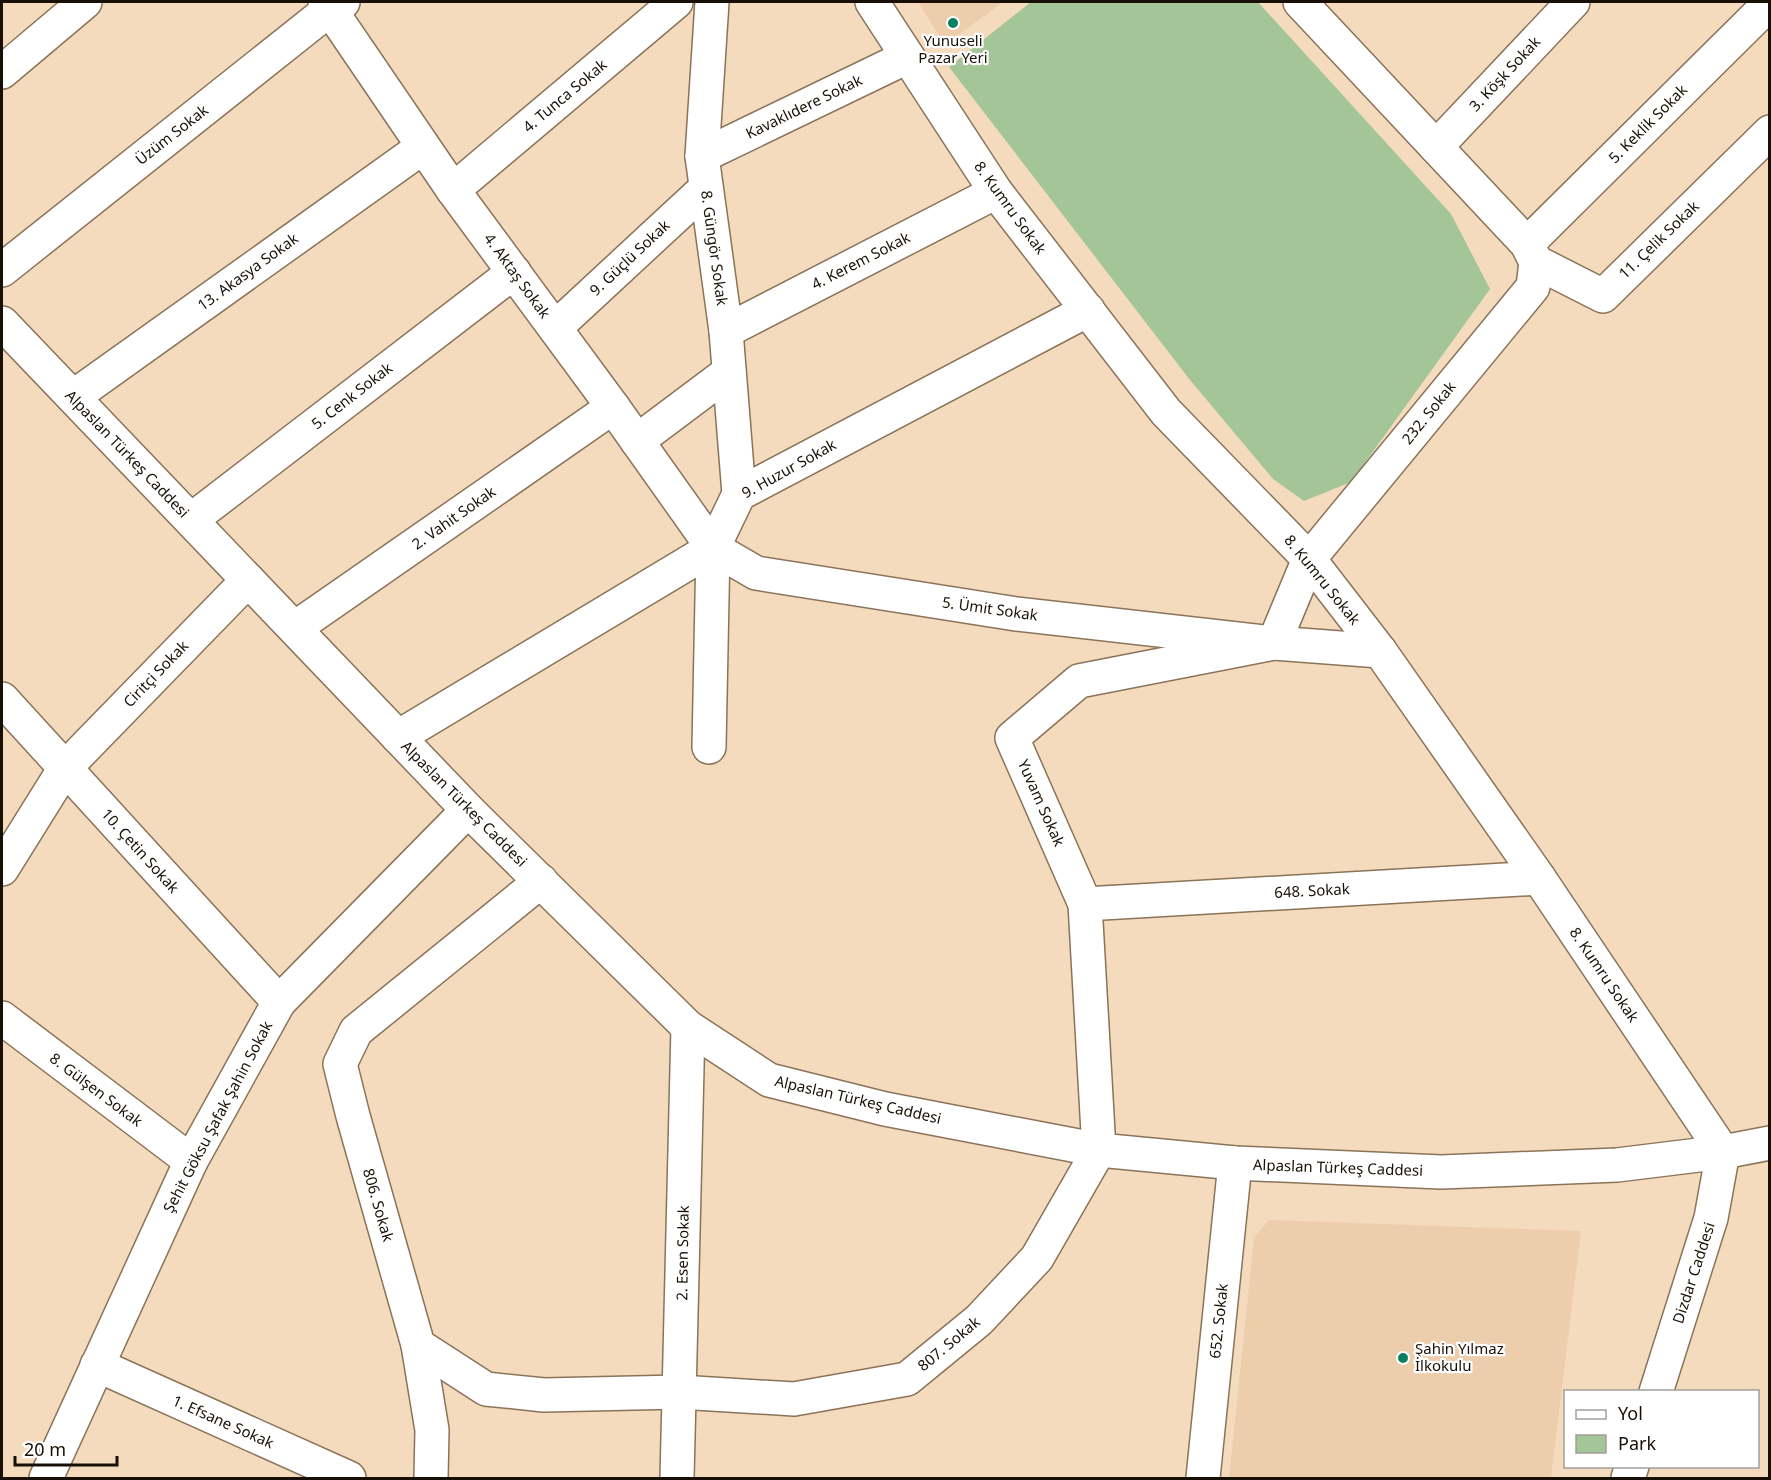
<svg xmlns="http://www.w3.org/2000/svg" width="1771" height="1480" viewBox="0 0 1771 1480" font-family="'Noto Sans',sans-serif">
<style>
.built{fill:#edceac}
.green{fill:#a4c597}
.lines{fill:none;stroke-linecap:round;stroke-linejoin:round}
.minor-casing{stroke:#8a7359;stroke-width:36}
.major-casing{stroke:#8a7359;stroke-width:36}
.minor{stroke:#fff;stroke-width:33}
.major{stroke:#fff;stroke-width:33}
.poi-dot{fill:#098160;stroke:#fff;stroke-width:2}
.labels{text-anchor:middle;stroke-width:4.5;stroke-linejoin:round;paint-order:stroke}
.poi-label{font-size:15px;fill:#181006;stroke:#fff}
.street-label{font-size:15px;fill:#181006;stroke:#fff}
</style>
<rect width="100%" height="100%" fill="#f5dbbe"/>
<g class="built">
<path d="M918,2H1003L945,45Z"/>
<path d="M1269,1220L1581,1231L1551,1478H1229L1254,1238Z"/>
</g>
<path class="green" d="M1031,2H1258L1451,214L1490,289L1351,482L1304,501L1273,479L1190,380L949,67Z"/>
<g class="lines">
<defs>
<g id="minor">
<path d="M325,2L453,190L613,407L713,548L756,573L1016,614L1274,643L1380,651"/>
<path d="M712,2L702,156L726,331L739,494"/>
<path d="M872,2L996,192L1166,412L1309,559L1380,651L1539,878L1723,1152L1711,1218L1656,1392"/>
<path d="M1300,2L1527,244L1536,262"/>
<path d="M1436,147L1573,2"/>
<path d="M702,156L907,57"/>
<path d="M453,190L676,2"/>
<path d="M1527,244L1770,3"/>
<path d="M1536,262L1603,296L1770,132"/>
<path d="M2,270L330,9L343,2"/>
<path d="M555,328L706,188"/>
<path d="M726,331L996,192"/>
<path d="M73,397L423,147"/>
<path d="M637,441L729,372"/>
<path d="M191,520L514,272"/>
<path d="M295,628L613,407"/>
<path d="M1274,643L1309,559L1533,287L1536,262"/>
<path d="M2,699L279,1002"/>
<path d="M398,737L713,548L739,494L1088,310"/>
<path d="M709,747L713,548"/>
<path d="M2,869L65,768L248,580"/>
<path d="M541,881L356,1031L340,1064L353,1116L418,1345L486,1389L544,1395L679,1392L794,1399L907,1379L979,1320L1037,1258L1099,1150L1085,904L1012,738L1079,681L1274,643"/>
<path d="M1085,904L1539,878"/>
<path d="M2,1018L191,1161"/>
<path d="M418,1345L432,1430L431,1478"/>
<path d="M97,1365L349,1478"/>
<path d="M46,1478L191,1161L279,1002L468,810"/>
<path d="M677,1478L688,1027"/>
<path d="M1203,1478L1235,1163"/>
<path d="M1628,1478L1632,1466"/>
</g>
<g id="major">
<path d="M2,72L85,2"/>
<path d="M2,323L468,810L688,1027L769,1080L885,1109L1099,1150L1235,1163L1441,1172L1617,1165L1723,1152L1770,1143"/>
</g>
</defs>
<use href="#minor" class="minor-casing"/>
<use href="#major" class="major-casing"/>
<use href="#minor" class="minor"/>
<use href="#major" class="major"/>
</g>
<g class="poi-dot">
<circle cx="953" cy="23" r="6"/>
<circle cx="1403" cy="1358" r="6"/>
</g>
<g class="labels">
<g class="poi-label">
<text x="953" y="46">Yunuseli<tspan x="953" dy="17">Pazar Yeri</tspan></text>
<text x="1415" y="1354" text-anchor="start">Şahin Yılmaz<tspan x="1415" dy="17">İlkokulu</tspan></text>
</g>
<g class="street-label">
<text transform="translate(1505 74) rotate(-47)" y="5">3. Köşk Sokak</text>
<text transform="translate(565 96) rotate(-40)" y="5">4. Tunca Sokak</text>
<text transform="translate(804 107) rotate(-26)" y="5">Kavaklıdere Sokak</text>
<text transform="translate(1648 124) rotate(-45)" y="5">5. Keklik Sokak</text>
<text transform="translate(172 135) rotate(-38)" y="5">Üzüm Sokak</text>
<text transform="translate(1010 208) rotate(54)" y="5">8. Kumru Sokak</text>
<text transform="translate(1659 240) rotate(-44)" y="5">11. Çelik Sokak</text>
<text transform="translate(714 248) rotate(82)" y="5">8. Güngör Sokak</text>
<text transform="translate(630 258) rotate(-43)" y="5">9. Güçlü Sokak</text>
<text transform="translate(861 261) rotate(-27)" y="5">4. Kerem Sokak</text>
<text transform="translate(248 272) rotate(-36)" y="5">13. Akasya Sokak</text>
<text transform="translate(517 276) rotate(54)" y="5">4. Aktaş Sokak</text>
<text transform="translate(352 396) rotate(-38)" y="5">5. Cenk Sokak</text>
<text transform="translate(1429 413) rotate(-51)" y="5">232. Sokak</text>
<text transform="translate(127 454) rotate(46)" y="5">Alpaslan Türkeş Caddesi</text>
<text transform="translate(789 469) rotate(-29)" y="5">9. Huzur Sokak</text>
<text transform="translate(454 518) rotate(-35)" y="5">2. Vahit Sokak</text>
<text transform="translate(1322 580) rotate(51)" y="5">8. Kumru Sokak</text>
<text transform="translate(990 609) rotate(8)" y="5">5. Ümit Sokak</text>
<text transform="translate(156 674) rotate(-46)" y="5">Ciritçi Sokak</text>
<text transform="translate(1041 803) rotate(66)" y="5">Yuvam Sokak</text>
<text transform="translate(464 804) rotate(45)" y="5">Alpaslan Türkeş Caddesi</text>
<text transform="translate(140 851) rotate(48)" y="5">10. Çetin Sokak</text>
<text transform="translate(1312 891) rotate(-3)" y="5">648. Sokak</text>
<text transform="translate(1604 975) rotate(56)" y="5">8. Kumru Sokak</text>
<text transform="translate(96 1090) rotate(37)" y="5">8. Gülşen Sokak</text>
<text transform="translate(858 1100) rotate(13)" y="5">Alpaslan Türkeş Caddesi</text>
<text transform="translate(218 1117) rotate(-62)" y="5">Şehit Göksu Şafak Şahin Sokak</text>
<text transform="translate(1338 1168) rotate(2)" y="5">Alpaslan Türkeş Caddesi</text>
<text transform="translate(378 1205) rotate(74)" y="5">806. Sokak</text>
<text transform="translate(683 1253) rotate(-89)" y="5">2. Esen Sokak</text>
<text transform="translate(1694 1273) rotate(-72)" y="5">Dizdar Caddesi</text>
<text transform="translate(1219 1321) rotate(-84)" y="5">652. Sokak</text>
<text transform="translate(949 1344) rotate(-40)" y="5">807. Sokak</text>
<text transform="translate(223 1422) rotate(24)" y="5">1. Efsane Sokak</text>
</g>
</g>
<rect width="1771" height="1480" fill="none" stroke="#181006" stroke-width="6"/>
<rect x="1564" y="1390" width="195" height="78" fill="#ffffff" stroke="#a39f9b" stroke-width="1.5"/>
<rect x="1576" y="1410" width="30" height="9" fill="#ffffff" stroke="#a39f9b" stroke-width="1.5"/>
<text x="1618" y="1420" font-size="18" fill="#181006">Yol</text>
<rect x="1576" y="1435" width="30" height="18" fill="#a4c597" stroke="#a39f9b" stroke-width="1.5"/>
<text x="1618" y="1450" font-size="18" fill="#181006">Park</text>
<path d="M15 1456v9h102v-9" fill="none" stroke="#181006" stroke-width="3"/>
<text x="24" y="1456" font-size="18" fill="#181006" stroke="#ffffff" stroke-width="4.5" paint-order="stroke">20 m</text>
</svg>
